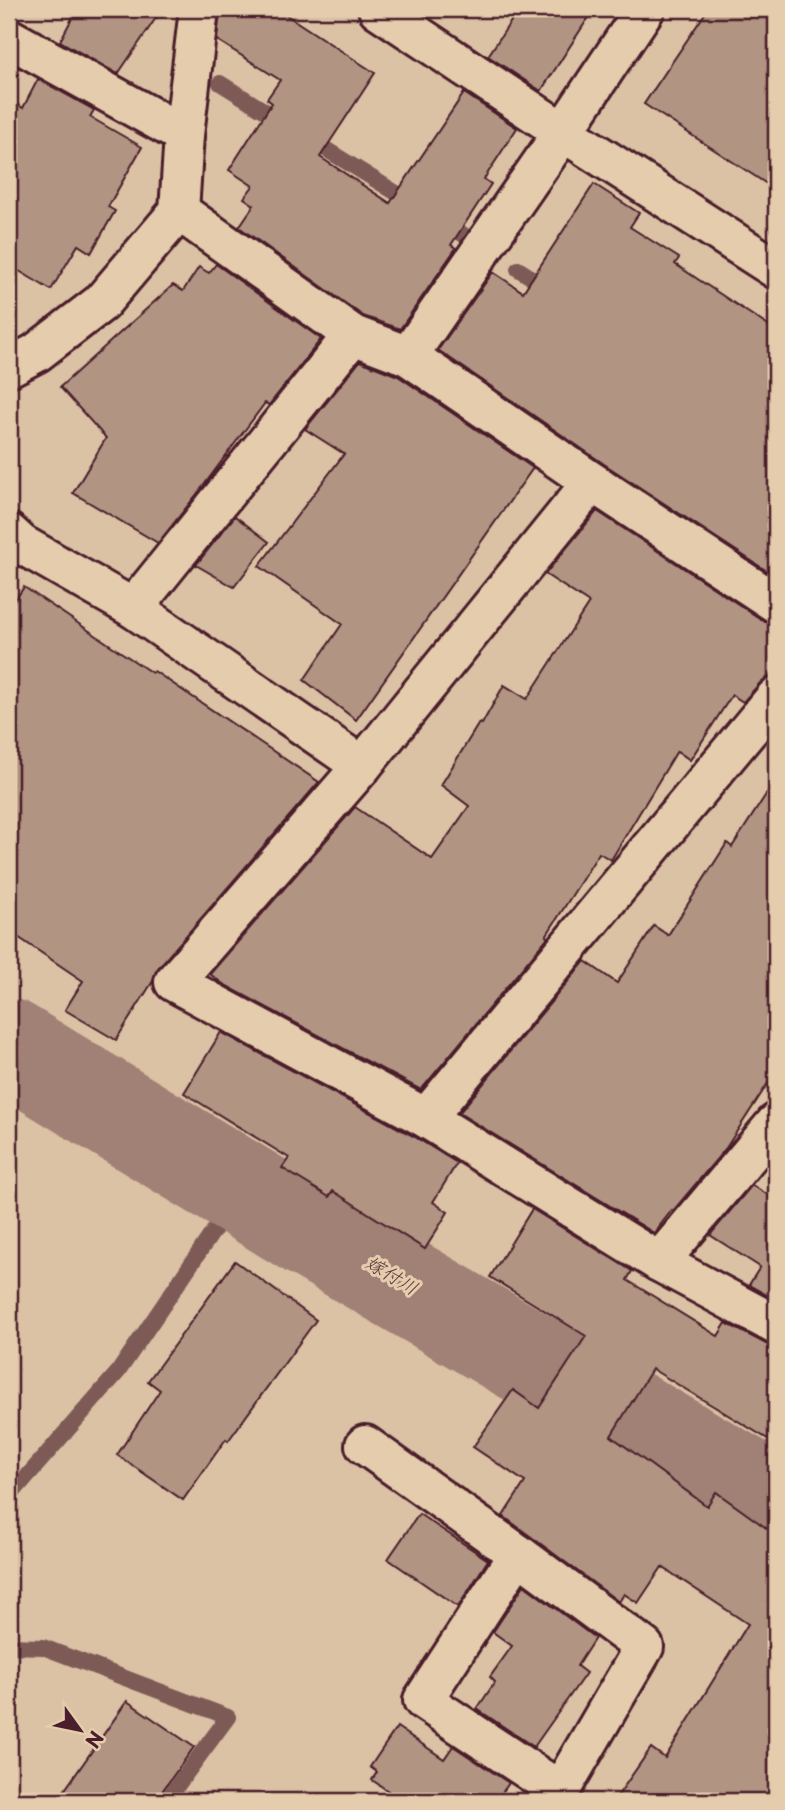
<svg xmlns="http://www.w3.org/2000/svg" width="785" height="1810" viewBox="0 0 785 1810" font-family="'Playpen Sans','Klee One',sans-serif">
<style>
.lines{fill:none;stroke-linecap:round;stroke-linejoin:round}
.stream{stroke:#7e5a57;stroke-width:16}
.river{stroke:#a18175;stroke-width:96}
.building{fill:#b29483;stroke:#4a1f2b;stroke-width:2}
.minor-casing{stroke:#4a1f2b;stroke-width:44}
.minor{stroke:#e4ccad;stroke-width:38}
.labels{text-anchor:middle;stroke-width:6;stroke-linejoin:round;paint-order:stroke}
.water-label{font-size:19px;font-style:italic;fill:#5b333a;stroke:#e4ccad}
</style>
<rect width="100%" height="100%" fill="#dbc2a5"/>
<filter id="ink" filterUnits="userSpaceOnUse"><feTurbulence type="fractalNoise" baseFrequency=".0143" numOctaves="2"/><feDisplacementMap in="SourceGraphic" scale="14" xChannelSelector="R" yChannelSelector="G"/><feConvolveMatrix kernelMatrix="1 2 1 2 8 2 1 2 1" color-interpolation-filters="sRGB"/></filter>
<g filter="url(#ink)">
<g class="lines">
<g class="stream">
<path d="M220,83L283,122"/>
<path d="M308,138L414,204"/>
<path d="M442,221L467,237"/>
<path d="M518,269L548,288"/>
<path d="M9,1497L118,1372L242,1189"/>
<path d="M9,1646L43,1647L228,1717L166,1801"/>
</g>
<path class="river" d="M9,1047L306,1228L776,1503"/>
</g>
<g class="building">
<path d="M77,9H162L118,74L60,41Z"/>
<path d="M220,9H277L375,73L320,157L390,203L464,93L517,128L484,179L491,184L451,245L456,248L400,329L363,316L239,227L254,205L244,198L253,186L229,170L272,103L267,99L280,80L217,40Z"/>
<path d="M519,9H594L541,91L488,56Z"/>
<path d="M708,9H776V190L644,104Z"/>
<path d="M38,79L94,110L90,117L142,147L108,207L115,211L91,253L78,245L51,290L9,265V99L23,108Z"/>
<path d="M594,184L639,213L630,227L679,258L675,264L776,331V577L604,464L438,350L493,272L523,292Z"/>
<path d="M216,264L321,339L269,405L265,403L201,489L158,543L73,493L106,438L60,387L173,285L183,291L199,267L209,273Z"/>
<path d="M360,361L398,376L533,468L356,720L304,680L342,624L259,566L344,454L305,429Z"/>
<path d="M597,511L764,621L776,625V676L768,677L760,683L743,702L732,695L690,760L677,751L611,860L599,853L546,936L548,937L421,1090L223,984L210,974L355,807L432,859L469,806L441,785L479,723L482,724L504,685L527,699L589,603L545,574Z"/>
<path d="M235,516L269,542L234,587L196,565Z"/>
<path d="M24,587L152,673L154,671L319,782L158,968L153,981L116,1040L65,1010L83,981L9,931V609Z"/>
<path d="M776,779V1071L726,1148L673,1211L672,1210L654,1233L459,1113L585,961L617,983L654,926L668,935L727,843L732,847Z"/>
<path d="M221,1032L415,1137L457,1163L433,1202L448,1212L425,1249L333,1191L329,1197L282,1168L289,1158L184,1093Z"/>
<path d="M752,1185L776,1200V1300L749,1285L760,1267L710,1235Z"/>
<path d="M532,1209L632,1271L627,1280L718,1336L726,1323L766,1344L776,1347V1444L652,1369L611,1436L707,1506L716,1492L776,1535V1801H614L651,1748L665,1758L748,1624L662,1567L638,1603L624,1594L619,1602L503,1516L525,1482L473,1447L513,1390L539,1408L586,1336L490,1277Z"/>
<path d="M235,1261L316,1320L228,1441L226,1439L183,1500L117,1455L160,1390L148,1381Z"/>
<path d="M419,1514L488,1560L458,1607L388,1559Z"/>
<path d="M524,1585L595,1638L577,1666L586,1673L534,1747L477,1709L495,1682L490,1677L512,1646L493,1632Z"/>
<path d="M127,1701L194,1747L155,1801H57Z"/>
<path d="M397,1727L444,1759L453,1746L509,1783L499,1797L506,1801H403L372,1780L377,1772L370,1767Z"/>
</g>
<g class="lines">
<defs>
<g id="minor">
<path d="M378,9L563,132L776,269"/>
<path d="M9,38L184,135"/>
<path d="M179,211L353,335L408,356L592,482L776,603"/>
<path d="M408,356L563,132L645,9"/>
<path d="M9,367L36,353L101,303L179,211L184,135L199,9"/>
<path d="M592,482L362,766L174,982L426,1118L659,1262L776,1325"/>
<path d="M9,533L21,544L133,608L362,766"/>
<path d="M133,608L353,335"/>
<path d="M426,1118L776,697"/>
<path d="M659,1262L776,1123"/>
<path d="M365,1445L518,1554"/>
<path d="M556,1801L560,1791L644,1647L518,1554L423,1700L560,1791"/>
</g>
</defs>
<use href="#minor" class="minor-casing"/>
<use href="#minor" class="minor"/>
</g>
</g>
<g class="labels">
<g class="water-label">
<text transform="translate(392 1275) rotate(31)" y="7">嫁付川</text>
</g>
</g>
<rect width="785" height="1810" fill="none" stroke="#e4ccad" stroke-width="35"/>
<rect x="18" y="18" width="750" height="1775" fill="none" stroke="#4a1f2b" stroke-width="2.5" filter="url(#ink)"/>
<g transform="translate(80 1730) rotate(123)" stroke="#e4ccad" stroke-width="5" paint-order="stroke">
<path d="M0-5L12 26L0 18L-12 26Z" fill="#4a1f2b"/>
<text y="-10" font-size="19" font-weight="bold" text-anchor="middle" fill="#4a1f2b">N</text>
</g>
</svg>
